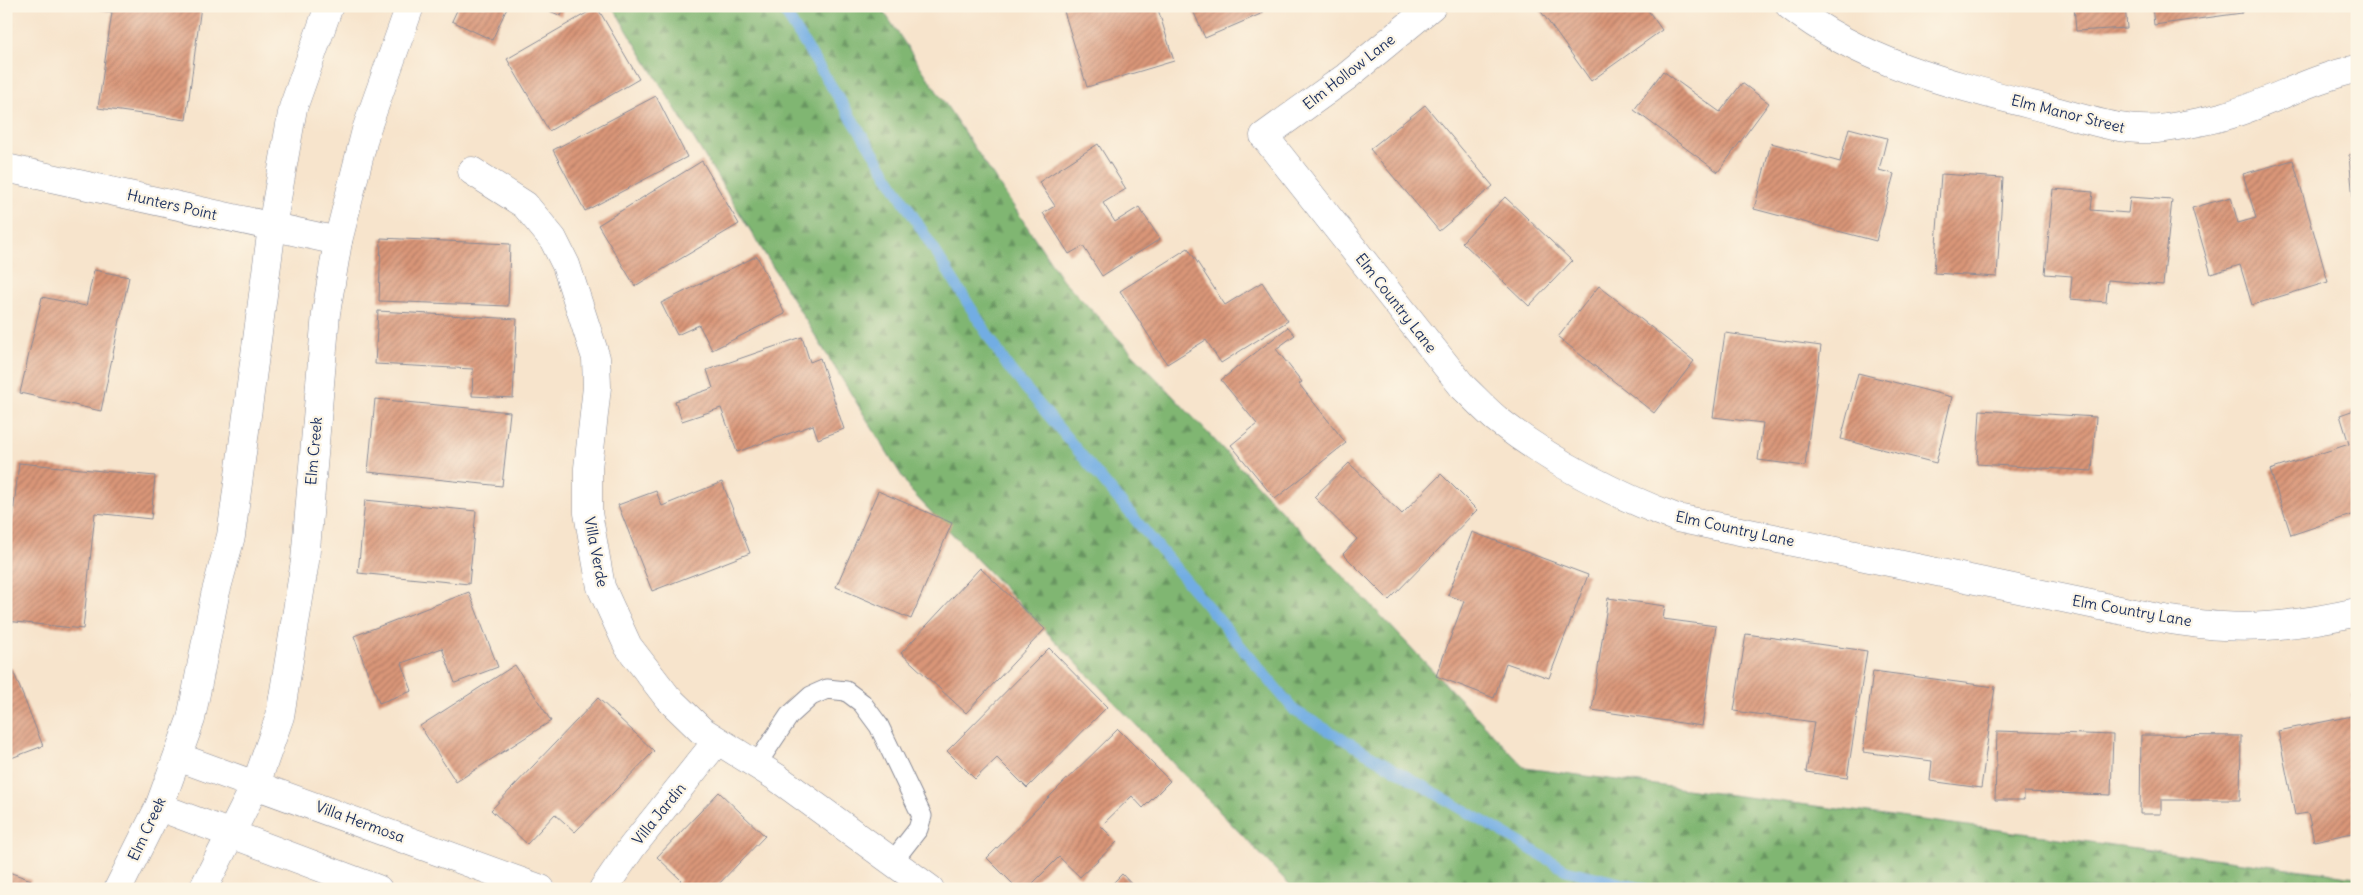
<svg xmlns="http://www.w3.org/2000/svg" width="2363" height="895" viewBox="0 0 2363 895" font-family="Delius,sans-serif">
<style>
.forest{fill:url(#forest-firs);stroke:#4e7268}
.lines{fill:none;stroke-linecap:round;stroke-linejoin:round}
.stream{stroke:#72ade3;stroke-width:11}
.building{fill:url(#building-hatch)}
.lane-casing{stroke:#898a95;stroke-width:21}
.street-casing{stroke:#898a95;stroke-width:29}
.lane{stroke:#fff;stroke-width:19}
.street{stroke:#fff;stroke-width:28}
.labels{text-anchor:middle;stroke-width:4.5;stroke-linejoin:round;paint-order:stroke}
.street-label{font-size:15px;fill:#1b2f5e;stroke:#fcf5e5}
</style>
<defs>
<pattern id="forest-firs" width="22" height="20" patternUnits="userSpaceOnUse" patternTransform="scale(1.25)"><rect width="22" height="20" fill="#80b672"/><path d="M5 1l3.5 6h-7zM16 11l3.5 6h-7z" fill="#689461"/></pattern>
<pattern id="building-hatch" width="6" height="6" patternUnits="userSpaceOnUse" patternTransform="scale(1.25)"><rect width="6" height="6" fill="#da9678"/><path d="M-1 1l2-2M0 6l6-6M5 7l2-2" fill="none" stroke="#b07b66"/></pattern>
</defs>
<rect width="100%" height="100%" fill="#fcf5e5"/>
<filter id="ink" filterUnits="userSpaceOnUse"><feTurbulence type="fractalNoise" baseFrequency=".02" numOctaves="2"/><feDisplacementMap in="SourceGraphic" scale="10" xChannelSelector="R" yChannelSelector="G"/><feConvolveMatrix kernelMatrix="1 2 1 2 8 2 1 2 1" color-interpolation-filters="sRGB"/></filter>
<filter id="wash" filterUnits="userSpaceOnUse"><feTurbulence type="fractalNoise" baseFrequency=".0096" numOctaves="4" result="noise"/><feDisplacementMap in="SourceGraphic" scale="20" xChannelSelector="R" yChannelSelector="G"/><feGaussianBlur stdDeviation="1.12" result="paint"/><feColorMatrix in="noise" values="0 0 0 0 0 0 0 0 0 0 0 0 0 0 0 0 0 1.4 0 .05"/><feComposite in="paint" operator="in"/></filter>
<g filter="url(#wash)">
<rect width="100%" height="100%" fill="#f7e4cc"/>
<path class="forest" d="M612,6H880L1062,279L1525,768L2357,877V889H1294L911,491Z"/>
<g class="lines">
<path class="stream" d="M781,6L1008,367L1295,711L1566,870L1645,889"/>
</g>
<g id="blocks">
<g class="building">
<path d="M101,6H201L186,120L98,108L112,12L100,10Z"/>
<path d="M459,6H508L492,40L452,21Z"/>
<path d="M539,6H565L561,16Z"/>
<path d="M1069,6H1157L1174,61L1087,87L1063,8Z"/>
<path d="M1191,6H1260L1263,13L1205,38Z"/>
<path d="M1537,6H1645L1662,30L1591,81Z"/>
<path d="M2074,6H2125L2127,28L2076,31Z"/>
<path d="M2152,6H2241L2242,13L2154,25Z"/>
<path d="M597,7L639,79L549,131L507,59Z"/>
<path d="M1663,71L1720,112L1742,83L1769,103L1718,172L1634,110Z"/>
<path d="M656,96L687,157L585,211L553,150Z"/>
<path d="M1425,105L1493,186L1439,231L1370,149Z"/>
<path d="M1849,128L1887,138L1879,170L1894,174L1876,241L1754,209L1771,143L1840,162Z"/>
<path d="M1098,144L1126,189L1103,203L1115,222L1139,207L1160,239L1102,276L1083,246L1069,254L1043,213L1055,206L1039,182Z"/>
<path d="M2357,154V221H2355L2349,155Z"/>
<path d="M2293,160L2328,282L2252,305L2240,265L2211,274L2192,208L2231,197L2238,223L2256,218L2243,174Z"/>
<path d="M702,161L739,224L635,286L598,225Z"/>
<path d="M1941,174L2003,178L1997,277L1934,273Z"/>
<path d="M2053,189L2093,192L2091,210L2128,213L2130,197L2172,200L2163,285L2108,280L2106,302L2070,299L2072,276L2045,274Z"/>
<path d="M1505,197L1572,261L1529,306L1462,242Z"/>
<path d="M381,238L510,244L508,306L379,301Z"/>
<path d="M1188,248L1225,305L1262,282L1288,321L1221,363L1206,340L1167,364L1120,291Z"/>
<path d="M757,256L785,314L712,350L699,325L677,335L661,303Z"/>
<path d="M94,270L129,277L101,411L20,393L42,297L86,306Z"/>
<path d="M1599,286L1694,361L1654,413L1558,337Z"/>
<path d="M378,311L517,319L513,398L472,396L473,369L375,364Z"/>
<path d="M1288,327L1295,335L1276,349L1302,382L1299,384L1346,443L1275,499L1231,445L1257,424L1221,380Z"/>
<path d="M1725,333L1821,346L1805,466L1758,460L1763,423L1713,417Z"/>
<path d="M802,337L810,362L820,358L844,429L818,439L813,425L737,452L721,408L682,421L675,401L713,388L707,370Z"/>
<path d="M1858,373L1952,397L1936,463L1841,439Z"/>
<path d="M375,399L510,412L502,486L368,472Z"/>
<path d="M2357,409V513L2291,535L2270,470L2349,444L2340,415Z"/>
<path d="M1980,410L2096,417L2092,471L1977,464Z"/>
<path d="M19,463L155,476L151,519L95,513L83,629L6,621V540H10Z"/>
<path d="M1349,463L1402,514L1441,474L1477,510L1389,600L1343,554L1357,539L1314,497Z"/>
<path d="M722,482L750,553L652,591L618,505L656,491L662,506Z"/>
<path d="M878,491L952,523L911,619L836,587Z"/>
<path d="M365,500L476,511L469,584L358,573Z"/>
<path d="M1472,532L1588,575L1549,678L1506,663L1494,698L1436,676L1464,601L1448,595Z"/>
<path d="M980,568L1045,629L966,713L901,653Z"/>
<path d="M469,592L498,667L455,683L442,648L402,663L412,691L379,703L354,636Z"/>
<path d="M1608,598L1665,606L1663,619L1716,626L1702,726L1592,710Z"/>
<path d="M1746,634L1867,651L1847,778L1806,772L1814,722L1734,711Z"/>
<path d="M1049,648L1107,707L1027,788L997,758L975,779L947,751Z"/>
<path d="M515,665L551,721L456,782L420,726Z"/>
<path d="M12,668L43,746L6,760V671Z"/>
<path d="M1873,671L1995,687L1981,788L1930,781L1932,761L1863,752Z"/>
<path d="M2357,693V714H2356L2352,694Z"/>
<path d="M598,698L654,751L575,832L555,814L527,844L491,810Z"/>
<path d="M2357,715V782L2353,783L2357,804V832L2314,841L2308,813L2295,815L2278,731Z"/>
<path d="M1118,729L1170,781L1143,808L1132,796L1101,826L1117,842L1080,877L1059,857L1027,889H1018L987,858Z"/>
<path d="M1997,731L2113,735L2111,795L2024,792V800H1995Z"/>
<path d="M2141,735L2241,736L2240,800H2161V814H2140Z"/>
<path d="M719,792L765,836L714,889H673L681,880L657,857Z"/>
<path d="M6,871L31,880L27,889H6Z"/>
<path d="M1122,874L1136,889H1107Z"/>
</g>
</g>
</g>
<g filter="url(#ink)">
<use href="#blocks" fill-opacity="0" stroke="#898a95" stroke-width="1"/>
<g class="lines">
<defs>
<path id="lane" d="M756,765L789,716L811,696L827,689L846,691L862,703L879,726L922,816L918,829L893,861"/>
<g id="street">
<path d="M1432,6L1346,77L1264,136L1463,387C1475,398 1486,411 1499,421C1553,463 1613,494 1677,518L2158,618C2179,621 2201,625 2223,626C2268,629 2313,622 2357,612"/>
<path d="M1790,6C1865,65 1958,86 2048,109C2086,119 2126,134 2166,128C2185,125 2206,121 2225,116C2270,103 2311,78 2357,69"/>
<path d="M6,168L338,241"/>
<path d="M472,171L525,205L553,239L566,265L596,358L597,387L588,468V513L601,587L628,646L668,698L701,730L776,777L930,889"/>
<path d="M178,757L541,889"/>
<path d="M159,807L378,889"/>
<path d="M118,889L159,807L191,719L215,595L231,536L272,227L293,108L329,6"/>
<path d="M203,889L256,784L280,716L305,561L326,313L338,241L366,130L410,6"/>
<path d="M603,889L632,847L717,741"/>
</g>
</defs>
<use href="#lane" class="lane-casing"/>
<use href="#street" class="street-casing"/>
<use href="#lane" class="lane"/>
<use href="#street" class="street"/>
</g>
</g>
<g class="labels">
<g class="street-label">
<text transform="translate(1349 72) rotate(-38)" y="5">Elm Hollow Lane</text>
<text transform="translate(2068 114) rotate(14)" y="5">Elm Manor Street</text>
<text transform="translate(172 205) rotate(13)" y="5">Hunters Point</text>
<text transform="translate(1396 303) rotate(52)" y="5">Elm Country Lane</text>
<text transform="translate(314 451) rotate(-85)" y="5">Elm Creek</text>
<text transform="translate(1735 529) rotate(12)" y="5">Elm Country Lane</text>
<text transform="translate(596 552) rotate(79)" y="5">Villa Verde</text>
<text transform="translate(2132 611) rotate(10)" y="5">Elm Country Lane</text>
<text transform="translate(659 814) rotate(-51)" y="5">Villa Jardin</text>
<text transform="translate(360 822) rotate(20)" y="5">Villa Hermosa</text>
<text transform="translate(147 829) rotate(-65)" y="5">Elm Creek</text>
</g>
</g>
<rect width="2363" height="895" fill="none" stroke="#fcf5e5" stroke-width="25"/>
</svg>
